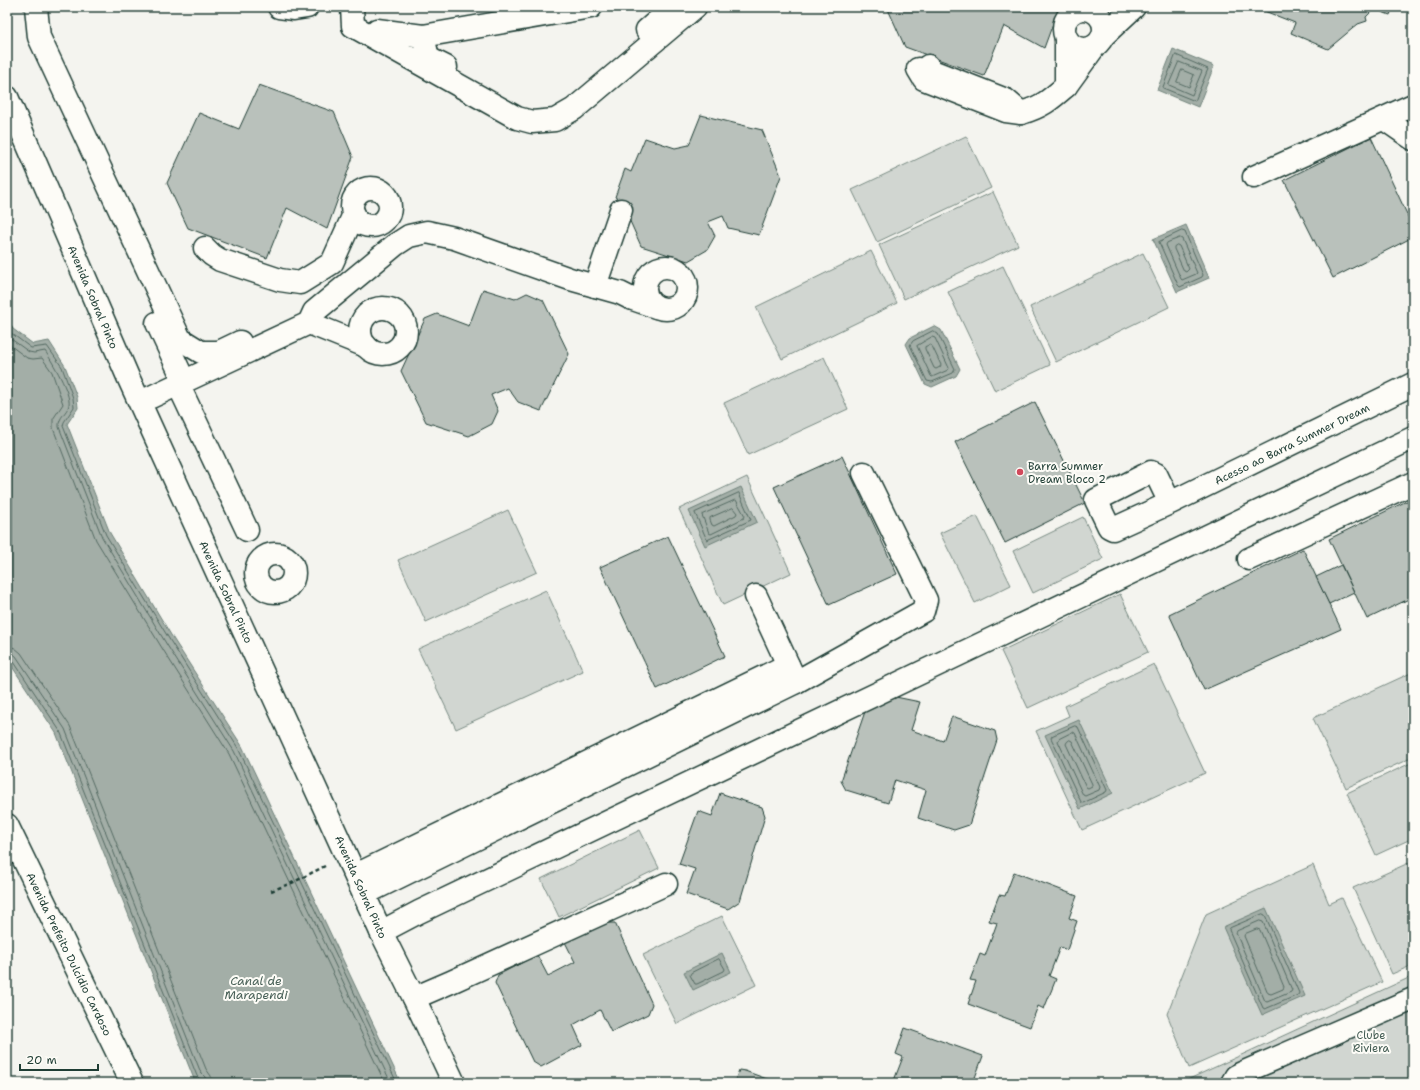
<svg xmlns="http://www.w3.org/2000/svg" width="1420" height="1090" viewBox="0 0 1420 1090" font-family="'Shantell Sans',sans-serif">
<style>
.green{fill:#d1d6d1;stroke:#788a82}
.water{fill:#a3aea7;stroke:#6e8179}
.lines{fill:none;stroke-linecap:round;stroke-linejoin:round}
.shore{stroke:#546a62;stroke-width:1}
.building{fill:#b9c1bb;stroke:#1f3d34}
.minor-casing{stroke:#1f3d34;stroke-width:25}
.path{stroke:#1f3d34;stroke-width:2.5;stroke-dasharray:4 3;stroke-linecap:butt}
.minor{stroke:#fdfcf7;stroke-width:22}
.poi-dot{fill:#d1495b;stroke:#fdfcf7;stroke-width:1.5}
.labels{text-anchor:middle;stroke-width:4;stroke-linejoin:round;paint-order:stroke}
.street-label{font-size:11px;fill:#1f3d34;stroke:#fdfcf7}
.poi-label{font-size:11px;fill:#1f3d34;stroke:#fdfcf7;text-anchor:start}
.park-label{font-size:11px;fill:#435c53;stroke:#fdfcf7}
.water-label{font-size:12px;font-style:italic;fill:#475f56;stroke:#fdfcf7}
</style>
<rect width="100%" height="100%" fill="#f4f4ef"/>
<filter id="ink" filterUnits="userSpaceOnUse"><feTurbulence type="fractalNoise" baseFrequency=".025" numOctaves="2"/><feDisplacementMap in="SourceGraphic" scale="8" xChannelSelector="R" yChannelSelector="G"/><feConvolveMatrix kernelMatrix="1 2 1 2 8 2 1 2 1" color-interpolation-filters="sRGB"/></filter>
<g filter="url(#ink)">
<g class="green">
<path d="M966,136L991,188L877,242L852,190Z"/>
<path d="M993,192L1018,245L904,299L879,245Z"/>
<path d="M871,251L897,303L782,359L756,307Z"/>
<path d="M1143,253L1169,307L1056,362L1030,307Z"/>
<path d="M1003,266L1050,365L995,391L948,292Z"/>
<path d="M824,357L848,409L748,455L724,403Z"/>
<path d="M747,477L791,573L723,605L679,509Z"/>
<path d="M508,510L537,572L426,622L398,560Z"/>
<path d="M977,516L1011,585L975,603L940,533Z"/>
<path d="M1083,517L1103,559L1033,593L1013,551Z"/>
<path d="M546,590L583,671L456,729L418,649Z"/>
<path d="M1120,594L1148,652L1028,708L1001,651Z"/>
<path d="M1154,664L1205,773L1082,830L1036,731L1069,716L1065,706Z"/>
<path d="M1413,672V757L1346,788L1313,718Z"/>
<path d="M1413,762V838L1376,855L1347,793Z"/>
<path d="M640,830L659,868L559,917L541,879Z"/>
<path d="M1413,861V965L1392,974L1353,888Z"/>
<path d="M1313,865L1329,904L1342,898L1382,982L1189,1068L1167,1014L1206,914Z"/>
<path d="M722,916L756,985L677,1024L643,955Z"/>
<path d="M1413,976V1083H1187V1080Z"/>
</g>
<g class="water">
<path d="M1173,49L1214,66L1198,107L1157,90Z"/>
<path d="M1186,225L1209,278L1177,292L1153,239Z"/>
<path d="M7,319L13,329L33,344L49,341L65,366L77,397L78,408L67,424L110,533L174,640L242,746L401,1083H199L194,1079L56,733L7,659Z"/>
<path d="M934,326L941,330L960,369L956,376L932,387L925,384L906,344L910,338Z"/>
<path d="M741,487L757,522L705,546L689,511Z"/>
<path d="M1079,720L1113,793L1080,809L1045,735Z"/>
<path d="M1266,908L1305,996L1262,1015L1223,927Z"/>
<path d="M722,953L731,972L693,990L684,972Z"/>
</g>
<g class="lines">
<g class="shore">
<path d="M1176,55L1208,69L1195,101L1163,88Z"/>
<path d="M1179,62L1202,71L1192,95L1169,85Z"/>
<path d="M1182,70L1194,75L1189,87L1177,82Z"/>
<path d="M1182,231L1185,232L1203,275L1202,277L1180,287L1178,285L1159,242Z"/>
<path d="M1180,238L1182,239L1197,273L1196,274L1182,280L1181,279L1166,245L1167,243Z"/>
<path d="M1177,245L1179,246L1189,269L1186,272L1184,271L1174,249V247Z"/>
<path d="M7,327L11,333L31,348L47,346L62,367L73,398L74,407L64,422L63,426L106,535L171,642L238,748L397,1083"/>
<path d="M933,331L938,334L955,369L953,373L932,382L927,381L910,345L913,341Z"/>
<path d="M7,336L29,352L34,353L45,351C52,361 71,393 69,405C67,413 58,417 59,427L102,537L167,645L234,751L391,1083"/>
<path d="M932,337L935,338L949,368L948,370L932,377L931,376L917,346Z"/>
<path d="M7,343L27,358L33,359L42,358L52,372L63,404L53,419V428L96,540L162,648L229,754L385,1083"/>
<path d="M930,345L932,346L941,365L940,367L936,369L934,368L925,349V347Z"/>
<path d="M739,493L751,520L707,540L695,513Z"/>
<path d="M736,500L745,516L744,518L711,534L709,533L702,515Z"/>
<path d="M733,508L737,513L736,515L714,526L712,525L710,520V518Z"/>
<path d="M7,646L15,648L21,653L70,726L206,1069L211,1076L212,1083"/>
<path d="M7,652L12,653L16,656L65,729L201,1073L205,1077L206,1083"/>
<path d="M7,657L12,659L60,731L197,1076L201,1080V1083"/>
<path d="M1075,726L1078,727L1107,790L1106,792L1083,803L1081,802L1051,738L1052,736Z"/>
<path d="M1073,732L1075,733L1100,787L1099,790L1085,796L1083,795L1058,741L1059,739Z"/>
<path d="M1070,740L1072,741L1092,784V786L1088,788L1086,787L1066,744L1067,742Z"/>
<path d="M1263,914L1265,915L1299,993L1298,995L1265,1009L1263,1008L1229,930L1230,928Z"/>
<path d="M1260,921L1263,922L1292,990L1291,992L1267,1002L1265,1001L1236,933L1237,931Z"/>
<path d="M1257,929L1260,930L1284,987L1283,989L1271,994L1268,993L1244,936L1245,934Z"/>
<path d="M719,959L725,969L724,971L697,984H695L690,975L691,973Z"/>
</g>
</g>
<g class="building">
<path d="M887,7H1059L1044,48L1004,26L984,76L905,47Z"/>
<path d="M1254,7H1393L1390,15L1374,9L1366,17L1367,21L1358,24L1328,49L1291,33L1295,23Z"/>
<path d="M259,85L334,112L353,157L327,229L287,208L267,258L188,228L167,183L199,113L239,129Z"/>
<path d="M701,115L762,130L781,176L759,235L728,228L723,216L708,222L715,236L707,250L688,261L641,246L621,201L615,197L625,169L631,172L645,138L675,148L689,145Z"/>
<path d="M1371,137L1413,227V237L1333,278L1284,180Z"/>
<path d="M483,289L515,299L527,293L543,300L569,354L541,411L518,402L508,388L491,395L498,411L492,424L469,436L426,422L401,371L425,319L437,314L469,326Z"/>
<path d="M1035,402L1085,503L1005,543L955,442Z"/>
<path d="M842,456L897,574L829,605L774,487Z"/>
<path d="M1413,498V597L1367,619L1329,539Z"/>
<path d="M668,536L725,656L657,689L600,567Z"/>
<path d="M1303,549L1341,629L1204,690L1169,614Z"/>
<path d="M1341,565L1354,592L1329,604L1316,577Z"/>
<path d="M881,694L920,702L911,730L943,741L952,716L995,731L997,740L969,825L954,830L918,818L926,790L895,780L888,803L846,790L841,781L869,700Z"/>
<path d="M720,793L762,807L765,816L740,901L728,909L686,894L695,869L679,864L698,811L712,816Z"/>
<path d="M1014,872L1077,896L1069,918L1077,921L1067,950L1060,947L1049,976L1056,979L1044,1009L1038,1006L1030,1027L968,1004L976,981L970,980L980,954L985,956L997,923L989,921L999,895L1005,896Z"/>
<path d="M607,923H615L652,1004L648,1014L611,1032L600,1010L573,1025L582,1045L541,1067L533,1062L495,983L498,975L537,955L548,976L575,962L565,942Z"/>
<path d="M905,1028L983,1056L973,1083L966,1081L965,1083H893L903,1057L896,1054Z"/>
<path d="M739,1070L745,1071L778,1083H734Z"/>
</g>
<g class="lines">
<defs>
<g id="minor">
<path d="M36,7L39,37L180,339L201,352H219L240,342"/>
<path d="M279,7L294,9L307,7"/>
<path d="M352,7L353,26L517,118L532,122L555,120L574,109L695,7"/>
<circle cx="1084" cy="29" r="20"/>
<path d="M647,30L669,11L665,7"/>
<path d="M386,35L377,30L423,36L591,7"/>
<path d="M423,36L428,58L446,67"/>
<path d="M1103,36L1134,7"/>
<path d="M1066,38V86L1095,46"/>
<path d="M918,69L924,79L1006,111L1021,113L1006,100L932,71L928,66"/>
<path d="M7,97L128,377L381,932L414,998L454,1083"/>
<path d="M1021,113C1042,107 1050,100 1066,86"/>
<path d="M1384,119L1413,139"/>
<path d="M1254,177L1413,105"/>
<circle cx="371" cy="207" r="19"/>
<path d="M205,248L212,255L220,260L280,280L300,283L332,263L354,214"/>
<circle cx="666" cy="288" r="21"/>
<path d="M595,286L621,210"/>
<circle cx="383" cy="331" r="23"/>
<path d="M157,323L184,381"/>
<path d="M309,323L366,346"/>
<path d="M178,384L247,530"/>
<path d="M151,397L309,323L314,312L395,245L409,236L427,232L454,238L570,279L620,293L630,298L656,307"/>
<path d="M1170,503L1156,474L1151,472L1096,500L1109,527L1113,529L1170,503L1413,384"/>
<circle cx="275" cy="573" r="19"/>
<path d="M1249,559L1413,483"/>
<path d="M796,682L923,611L926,600L864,473"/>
<path d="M7,825L132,1083"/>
<path d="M356,875L788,665"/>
<path d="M364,894L796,682L756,596"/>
<path d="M381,932L419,912L1413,438"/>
<path d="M414,998L451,982L666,884"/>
<path d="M1232,1083L1236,1076L1242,1073L1413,999"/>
</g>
</defs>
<use href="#minor" class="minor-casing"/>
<path class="path" d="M271,891L294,882L325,866"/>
<use href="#minor" class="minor"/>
</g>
</g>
<circle class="poi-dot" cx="1020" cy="472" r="4"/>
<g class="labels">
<g class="street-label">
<text transform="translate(93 297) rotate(67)" y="4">Avenida Sobral Pinto</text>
<text transform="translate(1292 444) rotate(-26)" y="4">Acesso ao Barra Summer Dream</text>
<text transform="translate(226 592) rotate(65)" y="4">Avenida Sobral Pinto</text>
<text transform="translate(361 887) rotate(66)" y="4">Avenida Sobral Pinto</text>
<text transform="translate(69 954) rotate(64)" y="4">Avenida Prefeito Dulcídio Cardoso</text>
</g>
<g class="poi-label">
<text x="1028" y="470">Barra Summer<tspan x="1028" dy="13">Dream Bloco 2</tspan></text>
</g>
<g class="park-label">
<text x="1371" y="1039">Clube<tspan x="1371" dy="13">Riviera</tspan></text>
</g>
<g class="water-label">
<text x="256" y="985">Canal de<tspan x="256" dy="14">Marapendi</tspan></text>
</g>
</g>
<rect width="1420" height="1090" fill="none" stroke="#fdfcf7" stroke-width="24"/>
<rect x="12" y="12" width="1396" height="1066" fill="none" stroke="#1f3d34" stroke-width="1.5" filter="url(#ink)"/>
<path d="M20 1064v6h78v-6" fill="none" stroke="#1f3d34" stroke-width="2"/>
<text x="26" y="1064" font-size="12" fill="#1f3d34" stroke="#fdfcf7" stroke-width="3" paint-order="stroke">20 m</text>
</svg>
